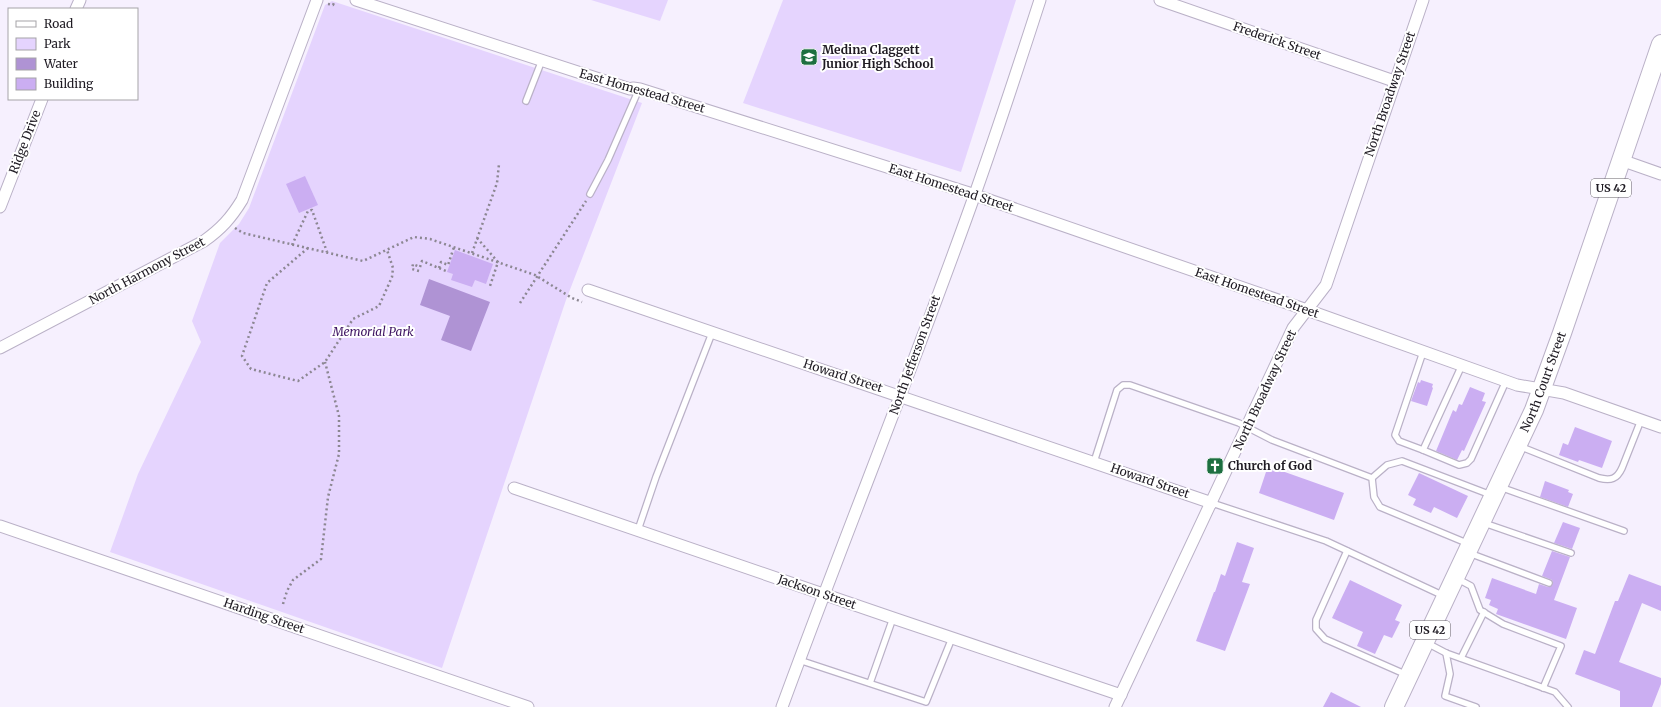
<svg xmlns="http://www.w3.org/2000/svg" width="1661" height="707" viewBox="0 0 1661 707" font-family="Merriweather,serif">
<style>
.green{fill:#e5d4fe}
.water{fill:#af93d4}
.building{fill:#cbaef2}
.lines{fill:none;stroke-linecap:round;stroke-linejoin:round}
.service-casing{stroke:#bab1c7;stroke-width:8}
.minor-casing{stroke:#bab1c7;stroke-width:13}
.primary-casing{stroke:#bab1c7;stroke-width:20}
.path{stroke:#8c8792;stroke-width:2.5;stroke-dasharray:2 3;stroke-linecap:butt}
.service{stroke:#fff;stroke-width:5.5}
.minor{stroke:#fff;stroke-width:11}
.primary{stroke:#fff;stroke-width:18}
.labels{text-anchor:middle;stroke-width:4;stroke-linejoin:round;paint-order:stroke}
.shield{fill:#fff;stroke:#625f64;stroke-width:1}
.shield-label{font-size:11px;font-weight:bold;fill:#1e1a22}
.street-label{font-size:12px;fill:#1e1a22;stroke:#fff}
.poi-label{font-size:12px;font-weight:bold;fill:#1e1a22;stroke:#fff;text-anchor:start}
.park-label{font-size:12px;font-style:italic;fill:#3e1462;stroke:#fff}
</style>
<rect width="100%" height="100%" fill="#f6f0fe"/>
<g class="green">
<path d="M591,0H668L660,21Z"/>
<path d="M783,0H1016L961,172L743,103Z"/>
<path d="M332,1L642,103L566,300L442,668L110,552L138,474L201,342L192,321L220,243L239,224L249,208L325,5Z"/>
</g>
<path class="water" d="M429,279L490,302L471,351L441,340L450,316L420,305Z"/>
<g class="building">
<path d="M305,176L318,205L299,213L286,184Z"/>
<path d="M455,250L493,264L486,284L475,280L472,287L451,280L453,274L447,272Z"/>
<path d="M1421,380L1433,384L1432,387L1433,388L1427,406L1411,401L1418,382L1420,383Z"/>
<path d="M1470,387L1485,393L1482,401L1486,402L1464,451L1462,450L1457,460L1436,451L1453,410L1456,412L1459,404L1462,405Z"/>
<path d="M1575,427L1612,441L1602,468L1579,460L1578,462L1559,455L1563,443L1568,445Z"/>
<path d="M1268,466L1344,493L1334,520L1259,493Z"/>
<path d="M1419,473L1468,496L1457,518L1434,507L1431,513L1413,505L1416,499L1408,495Z"/>
<path d="M1545,481L1569,490L1568,492L1573,494L1568,507L1540,497Z"/>
<path d="M1563,522L1580,528L1572,549L1554,543Z"/>
<path d="M1237,542L1254,548L1242,582L1250,584L1225,651L1196,641L1214,592H1215L1221,574L1225,576Z"/>
<path d="M1552,551L1570,557L1554,600L1577,608L1566,639L1496,614L1498,609L1489,605L1491,600L1485,598L1492,578L1536,594L1539,584L1548,587L1551,586L1553,583L1552,580L1542,576Z"/>
<path d="M1629,574L1661,586V611L1642,603L1619,662L1661,678V684L1652,707H1620V691L1575,674L1584,650L1595,654L1615,601H1618Z"/>
<path d="M1350,580L1402,605L1395,620L1400,622L1392,638L1384,635L1375,654L1357,646L1363,632L1332,618Z"/>
<path d="M1331,692L1361,707H1323Z"/>
</g>
<g class="lines">
<defs>
<g id="service">
<path d="M526,101L542,60"/>
<path d="M590,194L608,160L639,89"/>
<path d="M1423,352L1395,435L1399,441L1423,450"/>
<path d="M1462,365L1423,450L1459,465L1467,463L1471,459L1506,381"/>
<path d="M1519,446L1599,478C1611,481 1617,479 1622,468L1641,420"/>
<path d="M1094,462L1117,390L1123,385H1130L1239,423L1272,440L1372,478L1374,497L1380,507L1469,544"/>
<path d="M1372,478L1387,465L1402,461L1491,495"/>
<path d="M1500,487L1624,531"/>
<path d="M1212,503L1326,541L1444,596"/>
<path d="M1484,523L1571,553"/>
<path d="M638,530L656,477L712,333"/>
<path d="M1347,551L1316,620V629L1325,639L1407,675"/>
<path d="M1469,553L1549,583"/>
<path d="M1456,578L1471,586L1480,610L1503,624L1561,646L1543,688"/>
<path d="M1427,643L1446,653L1555,692L1568,707"/>
<path d="M1446,653L1450,674L1445,696L1476,707"/>
<path d="M1461,658L1484,612"/>
<path d="M799,660L926,702L952,638"/>
<path d="M870,683L893,618"/>
</g>
<g id="minor">
<path d="M356,0L630,89L633,88L640,89L966,192L1307,310L1517,385L1564,393L1661,427"/>
<path d="M1160,0L1394,81"/>
<path d="M76,9L80,0"/>
<path d="M1621,160L1661,174"/>
<path d="M0,207L42,99"/>
<path d="M588,290L1212,503"/>
<path d="M0,348L204,241C221,229 231,218 242,200L317,0"/>
<path d="M514,488L893,618L1121,695"/>
<path d="M0,526L528,707"/>
<path d="M782,707C845,535 914,366 975,194C998,129 1019,65 1040,0"/>
<path d="M1115,707L1293,328L1326,285L1423,0"/>
</g>
<g id="primary">
<path id="s1" d="M1394,707L1534,410L1562,333L1661,44"/>
</g>
</defs>
<use href="#service" class="service-casing"/>
<use href="#minor" class="minor-casing"/>
<use href="#primary" class="primary-casing"/>
<g class="path">
<path d="M328,4L333,5L335,1"/>
<path d="M235,228L243,233L363,261L414,237L430,239L535,275L572,298L582,302"/>
<path d="M477,238L498,262L490,286"/>
<path d="M292,245L308,211L312,210L327,252"/>
<path d="M308,248L267,283L242,356L251,369L298,381L325,362L353,319L379,306L392,277L393,268L387,250"/>
<path d="M472,253L497,183L499,164"/>
<path d="M439,268L441,262L448,265L454,247"/>
<path d="M419,271L412,269L413,264L420,267L422,261L446,271"/>
<path d="M520,303L586,201"/>
<path d="M283,604L287,591L293,580L321,559L328,497L339,454V416L325,362"/>
</g>
<use href="#service" class="service"/>
<use href="#minor" class="minor"/>
<use href="#primary" class="primary"/>
</g>
<defs>
<symbol id="school-square" viewBox="-11 -11 22 22"><rect x="-9" y="-9" width="18" height="18" rx="4" fill="#1d6f40" stroke="#fff"/><path d="M0-5L7-2L0 1L-7-2ZM-4 1L0 2.5L4 1V4Q0 6-4 4Z" fill="#fff"/></symbol>
<symbol id="church-square" viewBox="-11 -11 22 22"><rect x="-9" y="-9" width="18" height="18" rx="4" fill="#1d6f40" stroke="#fff"/><path d="M-1.2-6h2.4v3.5h3.3v2.4h-3.3V6h-2.4V-.1h-3.3v-2.4h3.3Z" fill="#fff"/></symbol>
</defs>
<g fill-rule="evenodd">
<use href="#school-square" x="799" y="47" width="20" height="20"/>
<use href="#church-square" x="1205" y="456" width="20" height="20"/>
</g>
<g class="labels">
<g class="shield">
<rect x="1591" y="179" width="40" height="18" rx="3"/>
<rect x="1410" y="621" width="40" height="18" rx="3"/>
</g>
<g class="shield-label">
<text x="1611" y="192">US 42</text>
<text x="1430" y="634">US 42</text>
</g>
<g class="street-label">
<text transform="translate(1277 41) rotate(19)" y="4">Frederick Street</text>
<text transform="translate(642 91) rotate(16)" y="4">East Homestead Street</text>
<text transform="translate(1390 94) rotate(-71)" y="4">North Broadway Street</text>
<text transform="translate(25 142) rotate(-69)" y="4">Ridge Drive</text>
<text transform="translate(951 188) rotate(18)" y="4">East Homestead Street</text>
<text transform="translate(147 271) rotate(-28)" y="4">North Harmony Street</text>
<text transform="translate(1257 293) rotate(19)" y="4">East Homestead Street</text>
<text transform="translate(915 355) rotate(-70)" y="4">North Jefferson Street</text>
<text transform="translate(843 376) rotate(18)" y="4">Howard Street</text>
<text dy="4" stroke="none"><textPath href="#s1" startOffset="358">North Court Street</textPath></text>
<text transform="translate(1265 390) rotate(-65)" y="4">North Broadway Street</text>
<text transform="translate(1150 481) rotate(19)" y="4">Howard Street</text>
<text transform="translate(817 592) rotate(19)" y="4">Jackson Street</text>
<text transform="translate(264 616) rotate(19)" y="4">Harding Street</text>
</g>
<g class="poi-label">
<text x="822" y="54">Medina Claggett<tspan x="822" dy="14">Junior High School</tspan></text>
<text x="1228" y="470">Church of God</text>
</g>
<g class="park-label">
<text x="373" y="336">Memorial Park</text>
</g>
</g>
<rect x="8" y="8" width="130" height="92" fill="#ffffff" stroke="#a5a3a7"/>
<rect x="16" y="21" width="20" height="6" fill="#ffffff" stroke="#a5a3a7"/>
<text x="44" y="28" font-size="12" fill="#1e1a22">Road</text>
<rect x="16" y="38" width="20" height="12" fill="#e5d4fe" stroke="#a5a3a7"/>
<text x="44" y="48" font-size="12" fill="#1e1a22">Park</text>
<rect x="16" y="58" width="20" height="12" fill="#af93d4" stroke="#a5a3a7"/>
<text x="44" y="68" font-size="12" fill="#1e1a22">Water</text>
<rect x="16" y="78" width="20" height="12" fill="#cbaef2" stroke="#a5a3a7"/>
<text x="44" y="88" font-size="12" fill="#1e1a22">Building</text>
</svg>
